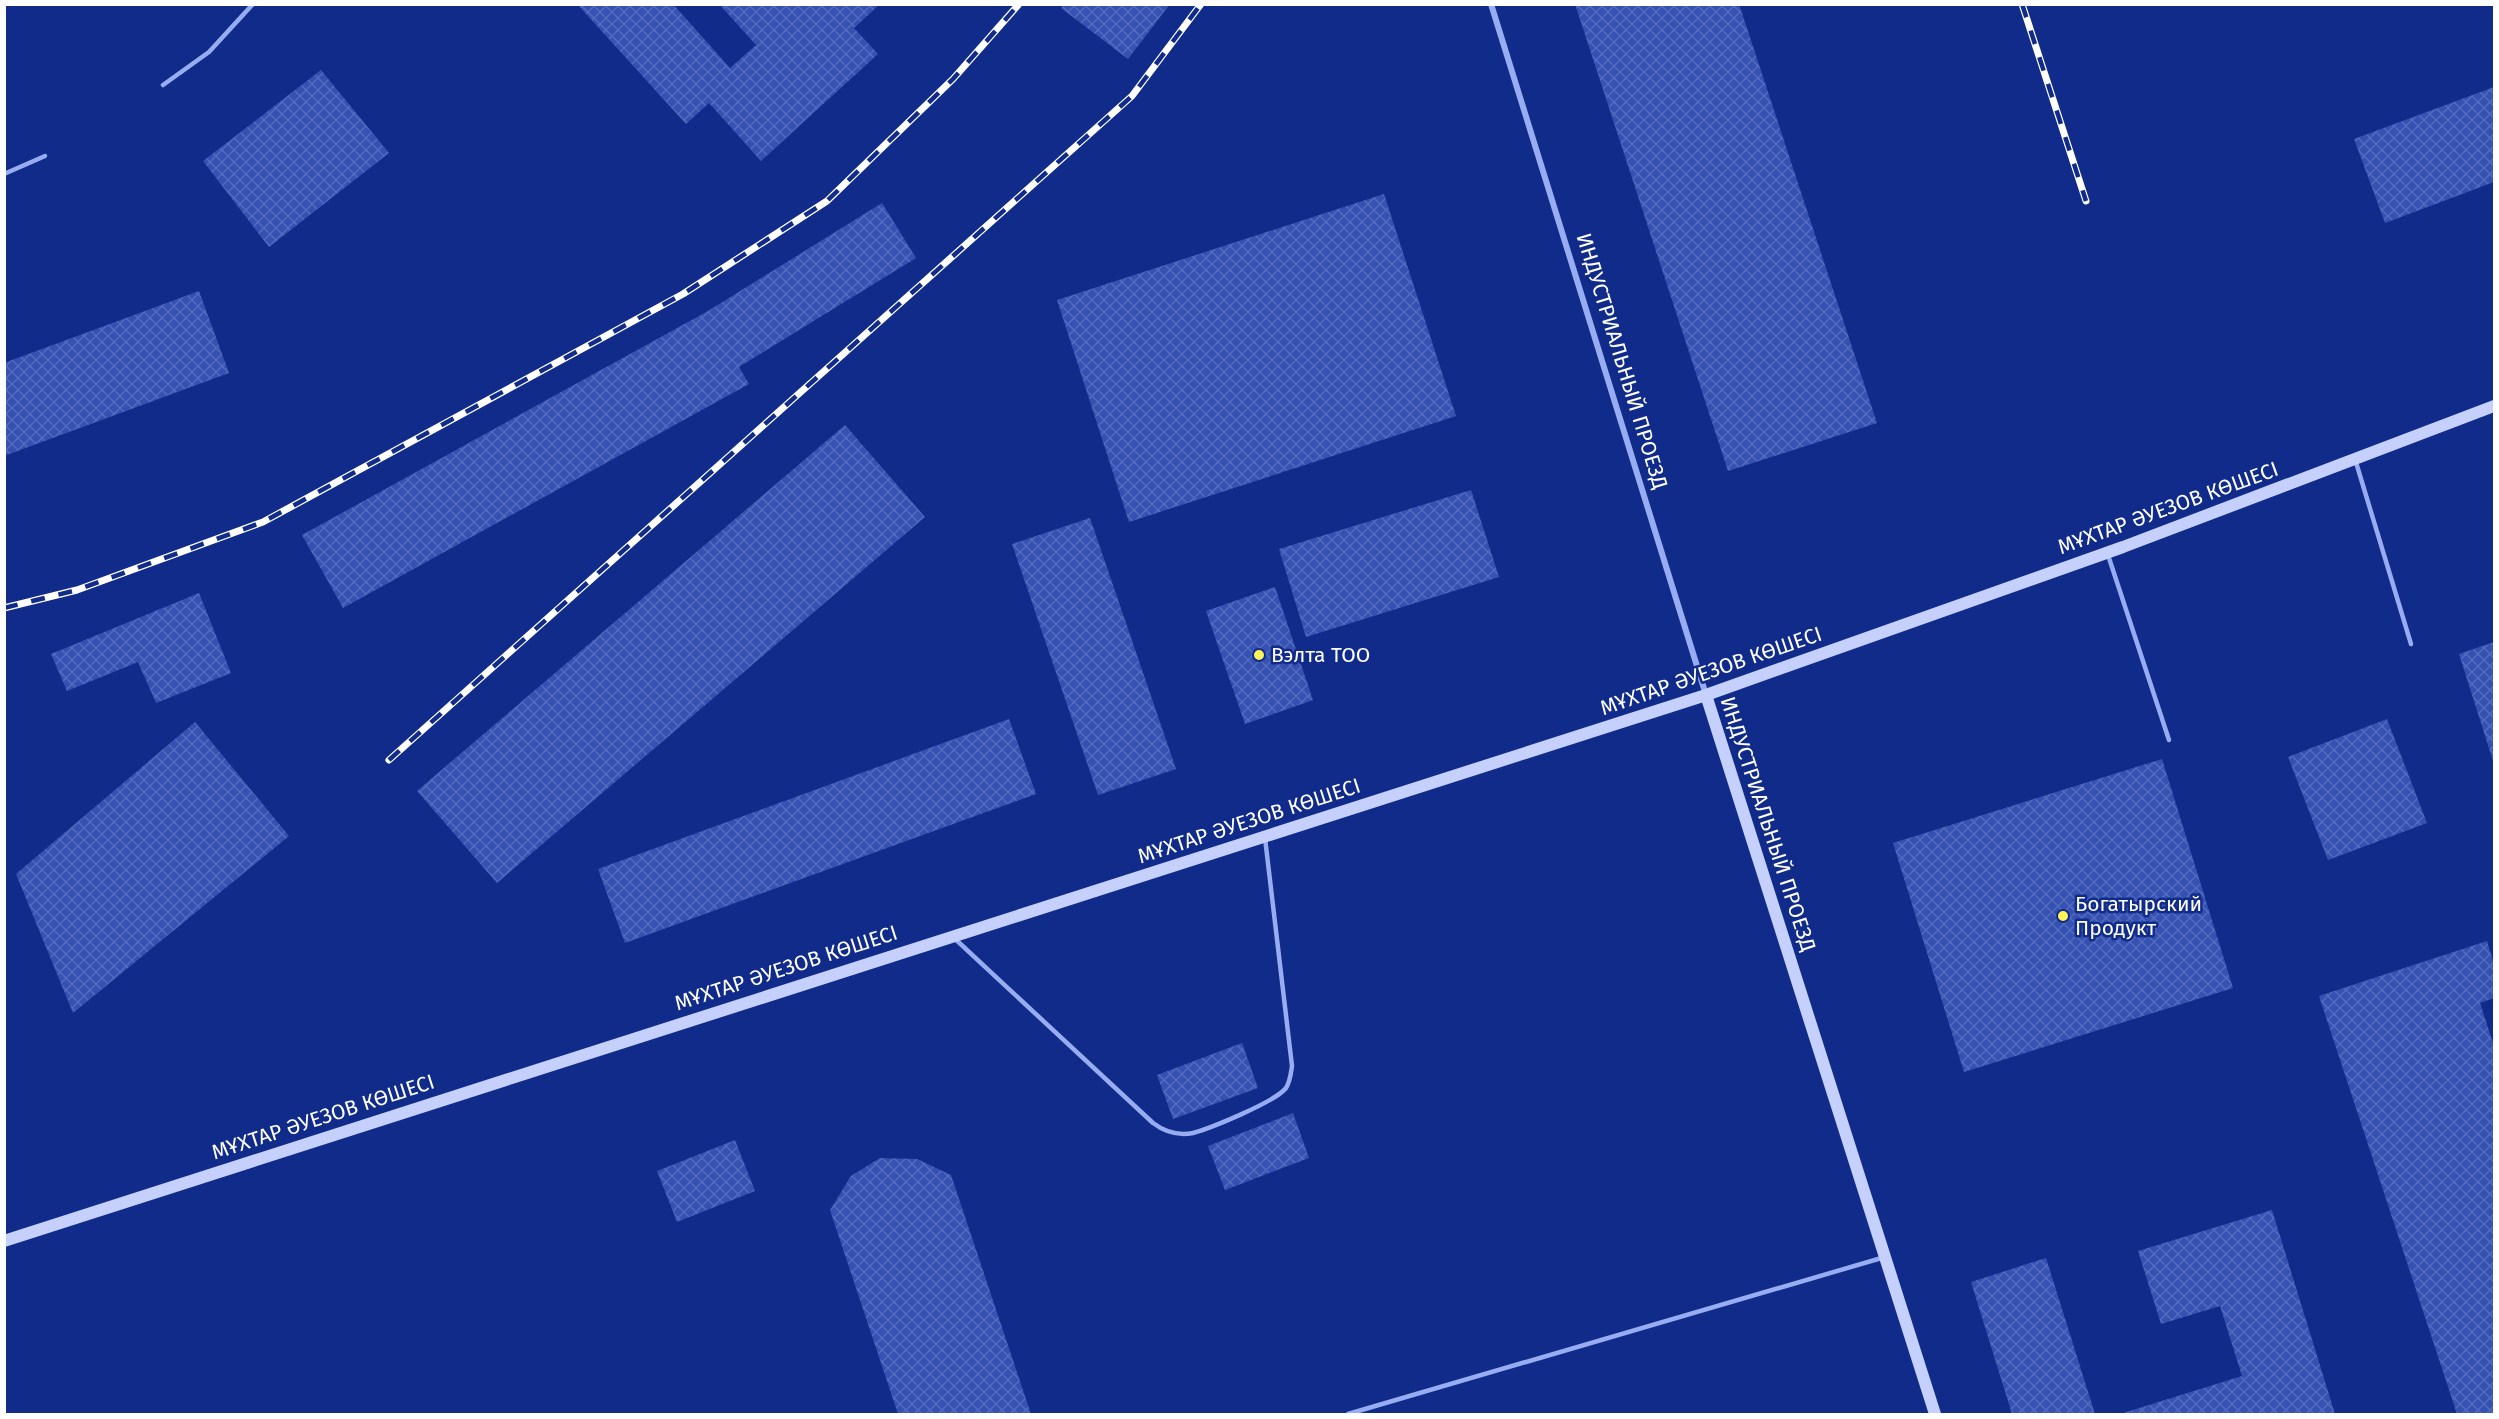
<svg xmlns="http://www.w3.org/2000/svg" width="2499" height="1419" viewBox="0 0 2499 1419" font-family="'Fira Sans',sans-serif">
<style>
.building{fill:url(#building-cross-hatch)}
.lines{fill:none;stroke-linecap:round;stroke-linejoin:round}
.lane{stroke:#97acf1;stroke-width:4.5}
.street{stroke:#97acf1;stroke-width:6}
.secondary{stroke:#c5d1fc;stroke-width:12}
.rail-casing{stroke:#fff;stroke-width:7}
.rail{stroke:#112b8a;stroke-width:4.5;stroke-dasharray:14;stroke-linecap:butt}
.poi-dot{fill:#fff457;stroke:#112b8a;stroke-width:2}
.labels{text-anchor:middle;stroke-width:5;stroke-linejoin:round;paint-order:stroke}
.street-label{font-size:21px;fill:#fff;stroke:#112b8a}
.poi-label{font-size:21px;fill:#fff;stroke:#112b8a;text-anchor:start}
</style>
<defs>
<pattern id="building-cross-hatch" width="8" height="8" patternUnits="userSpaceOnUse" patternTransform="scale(1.5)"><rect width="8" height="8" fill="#3551b2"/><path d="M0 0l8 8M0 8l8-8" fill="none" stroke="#536bbe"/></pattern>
</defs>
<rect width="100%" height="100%" fill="#112b8a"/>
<g class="building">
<path d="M577,4H673L730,68L756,45L719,4H880L854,28L878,54L761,161L709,103L686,124Z"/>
<path d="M1064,4H1170L1128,59L1061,8Z"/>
<path d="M1575,4H1739L1877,423L1728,471Z"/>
<path d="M321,70L389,153L269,247L203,161Z"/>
<path d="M2494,87V182L2385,223L2354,139Z"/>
<path d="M1384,194L1456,416L1129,522L1057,300Z"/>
<path d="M882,203L916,258L739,367L749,384L343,608L302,535L708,311Z"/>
<path d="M199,291L229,373L4,456V363Z"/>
<path d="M845,425L925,517L497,883L417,791Z"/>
<path d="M1471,490L1499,577L1306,637L1279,549Z"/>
<path d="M1090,518L1176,769L1098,795L1012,544Z"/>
<path d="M1275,587L1313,700L1245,724L1206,611Z"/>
<path d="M199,593L231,673L156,703L138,662L67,691L51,654Z"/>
<path d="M2494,642V764L2459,654Z"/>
<path d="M1009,719L1036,794L625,943L598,869Z"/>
<path d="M2387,719L2427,823L2328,860L2288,757Z"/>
<path d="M195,722L289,836L73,1013L16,874Z"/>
<path d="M2162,759L2233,988L1964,1072L1893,843Z"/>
<path d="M2487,941L2494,964V998L2480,1003L2494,1046V1414H2457L2319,996Z"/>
<path d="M1242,1043L1258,1088L1173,1119L1157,1075Z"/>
<path d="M1293,1113L1309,1158L1225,1190L1208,1146Z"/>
<path d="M735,1140L755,1191L677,1222L657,1171Z"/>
<path d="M880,1158L917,1159L951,1175L1031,1414H898L830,1210L851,1176Z"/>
<path d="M2272,1210L2335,1414H2120L2242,1376L2220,1306L2161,1324L2138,1251Z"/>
<path d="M2046,1258L2095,1414H2012L1971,1282Z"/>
</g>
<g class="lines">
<g class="lane">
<path d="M163,85L209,52L253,4"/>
<path d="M4,174L45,156"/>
<path d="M2355,459L2411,644"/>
<path d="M2108,555L2169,740"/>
<path d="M953,937L1153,1123C1165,1132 1178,1136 1193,1133C1211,1128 1275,1102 1286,1088C1290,1082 1291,1073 1292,1066L1265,838"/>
<path d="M1348,1414L1885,1257"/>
</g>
<path class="street" d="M1491,4L1706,695"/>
<g class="secondary">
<path d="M1706,695L1935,1414"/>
<path d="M4,1241L1706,695L2123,547L2494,406"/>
</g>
<defs>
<g id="rail">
<path d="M2022,4L2086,201"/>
<path d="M4,608L77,590L263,522L683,294L827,201L953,79L1019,4"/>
<path d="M389,760L1132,96L1201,4"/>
</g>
</defs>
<use href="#rail" class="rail-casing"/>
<use href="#rail" class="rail"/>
</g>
<g class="poi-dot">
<circle cx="1259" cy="655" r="6"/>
<circle cx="2063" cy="916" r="6"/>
</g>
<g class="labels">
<g class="street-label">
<text transform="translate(1622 361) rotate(73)" y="7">ИНДУСТРИАЛЬНЫЙ ПРОЕЗД</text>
<text transform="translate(2168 508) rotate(-20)" y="7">МҰХТАР ӘУЕЗОВ КӨШЕСІ</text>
<text transform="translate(1711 671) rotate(-19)" y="7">МҰХТАР ӘУЕЗОВ КӨШЕСІ</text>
<text transform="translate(1249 821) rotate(-18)" y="7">МҰХТАР ӘУЕЗОВ КӨШЕСІ</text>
<text transform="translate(1768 824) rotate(72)" y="7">ИНДУСТРИАЛЬНЫЙ ПРОЕЗД</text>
<text transform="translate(786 968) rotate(-18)" y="7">МҰХТАР ӘУЕЗОВ КӨШЕСІ</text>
<text transform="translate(323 1117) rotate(-18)" y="7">МҰХТАР ӘУЕЗОВ КӨШЕСІ</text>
</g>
<g class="poi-label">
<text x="1271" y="662">Вэлта ТОО</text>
<text x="2075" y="911">Богатырский<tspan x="2075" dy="24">Продукт</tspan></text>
</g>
</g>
<rect width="2499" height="1419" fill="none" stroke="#ffffff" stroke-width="12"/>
</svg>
